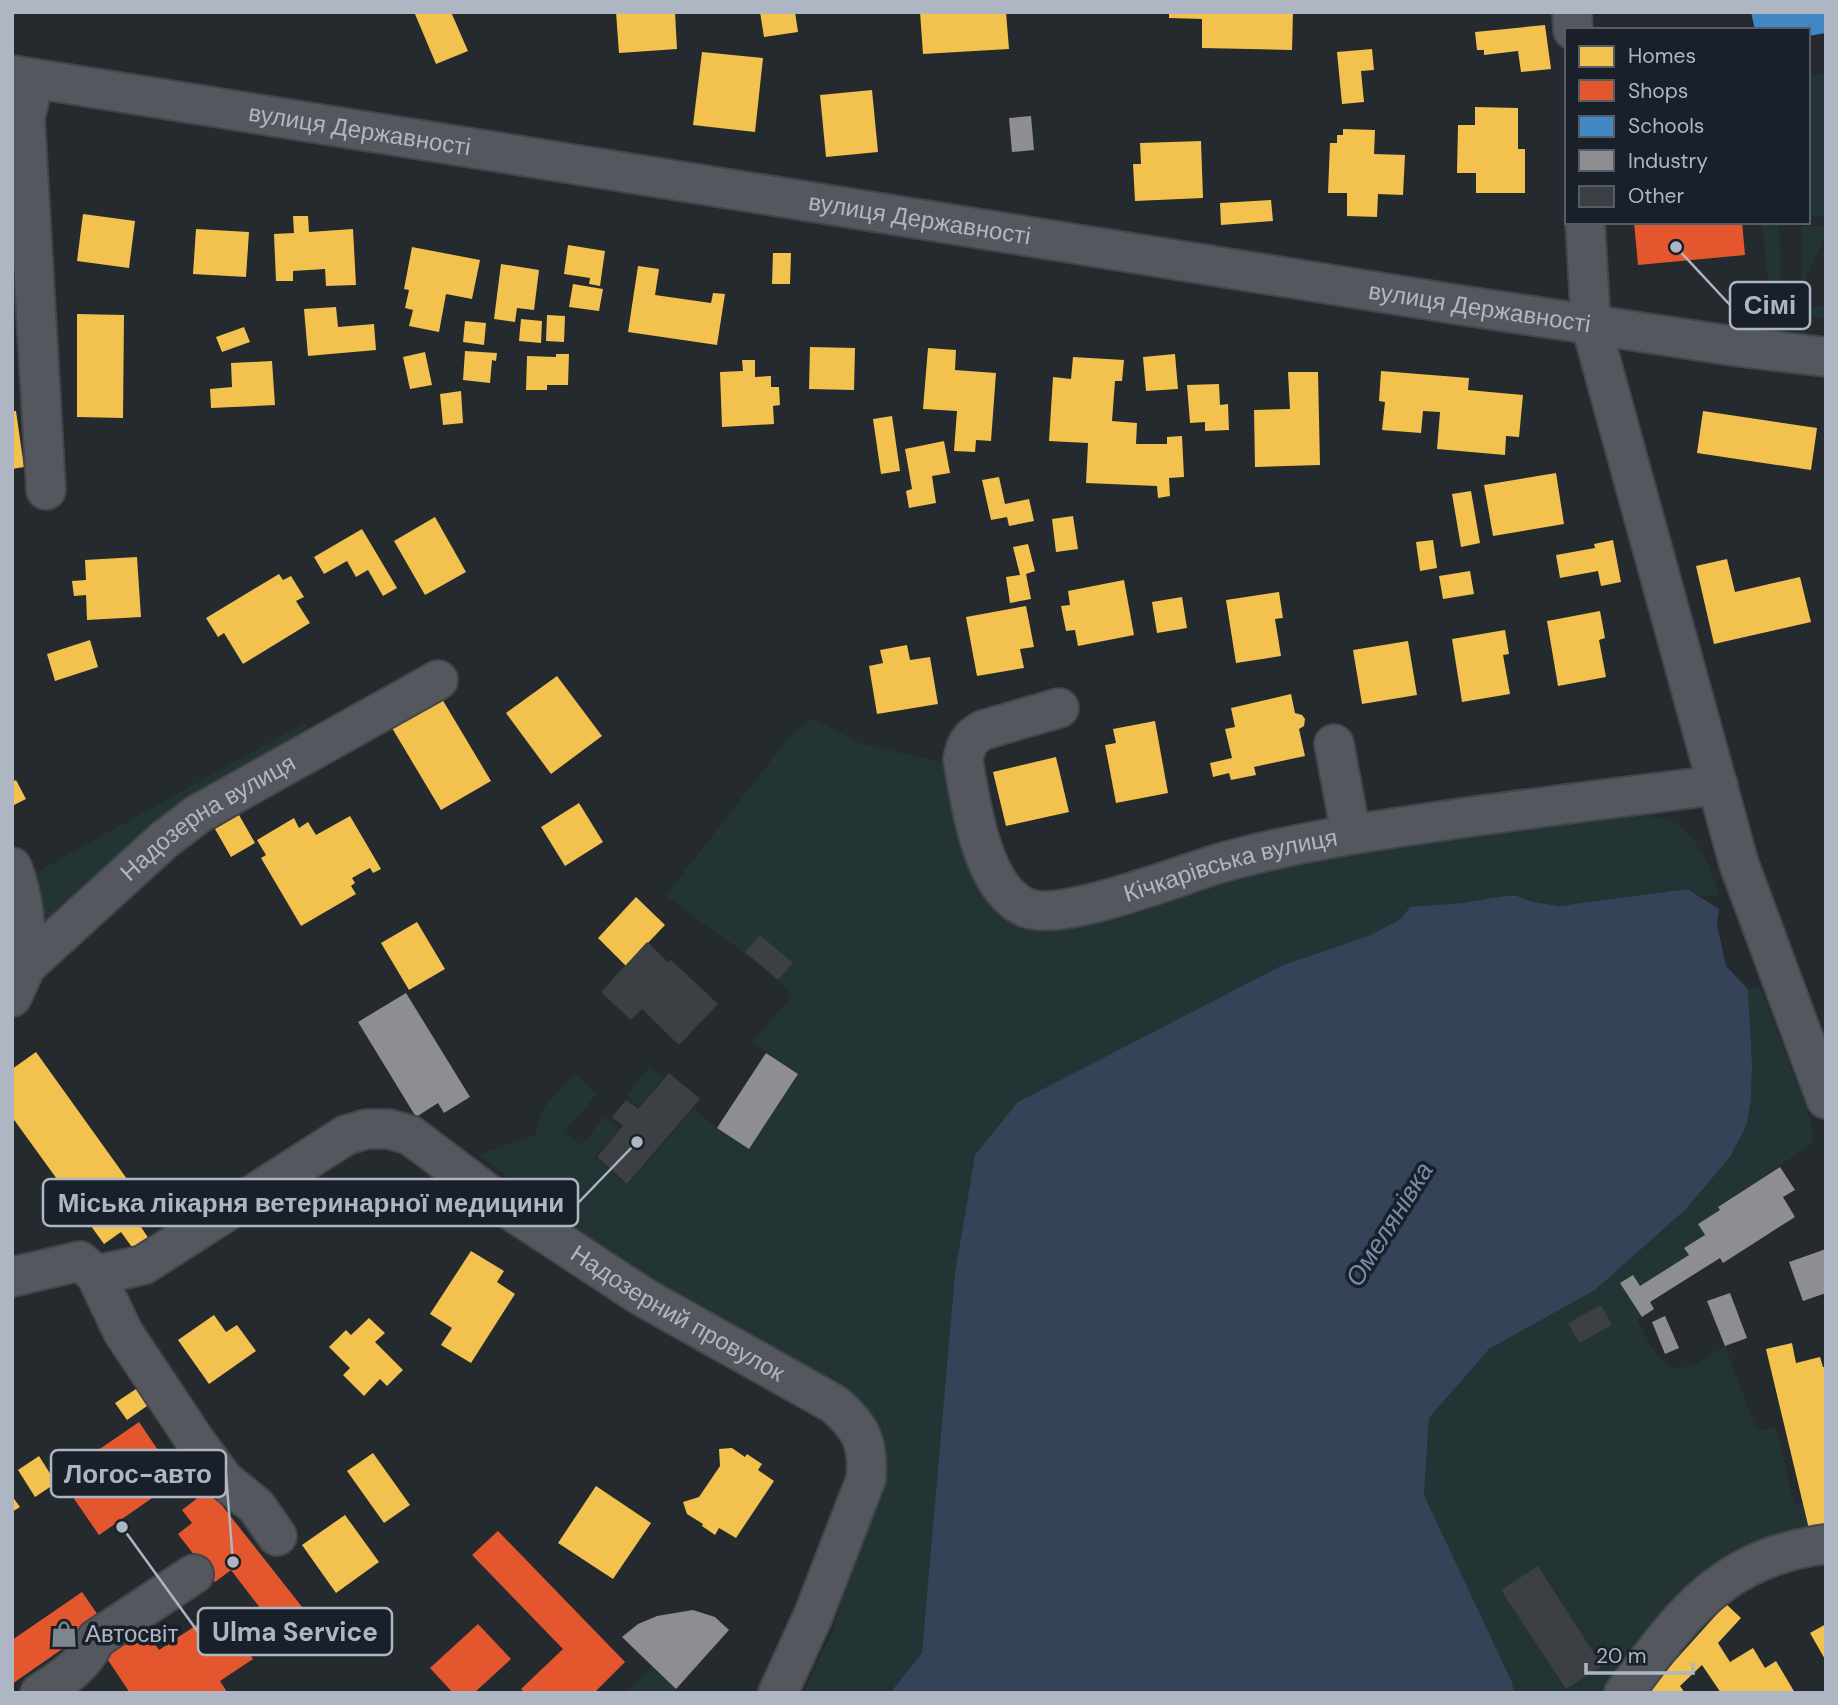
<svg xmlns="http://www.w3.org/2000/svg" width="1838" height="1705" viewBox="0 0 1838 1705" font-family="'DM Sans',sans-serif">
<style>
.green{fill:#233435}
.water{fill:#344357}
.homes{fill:#f2c14e}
.shops{fill:#e4572e}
.schools{fill:#3f88c5}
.industry{fill:#8d8d92}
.building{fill:#3c3f44}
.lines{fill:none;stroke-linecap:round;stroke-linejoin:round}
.minor-casing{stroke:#42464a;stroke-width:42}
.minor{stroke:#54585e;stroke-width:38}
.labels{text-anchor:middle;stroke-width:7;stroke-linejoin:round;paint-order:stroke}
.street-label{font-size:24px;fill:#adb6c2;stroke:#192029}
.poi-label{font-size:24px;fill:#adb6c2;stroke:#192029;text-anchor:start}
.water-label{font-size:26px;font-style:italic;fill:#778eaa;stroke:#192029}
.leader{fill:none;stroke:#adb6c2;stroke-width:2.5}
.callout-dot{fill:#adb6c2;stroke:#192029;stroke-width:2.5}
.callout{fill:#192029;stroke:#adb6c2;stroke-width:2.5}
.callout-label{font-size:26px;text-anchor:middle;font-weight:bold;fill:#adb6c2}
</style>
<rect width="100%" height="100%" fill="#252a2f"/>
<g class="green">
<path d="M1826,73V217L1808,216V75Z"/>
<path d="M1762,222H1779L1781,282L1775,311L1771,310Z"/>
<path d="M1801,226L1826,227V235L1802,285Z"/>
<path d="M1802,305L1826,307V318L1801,315Z"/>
<path d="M812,718L859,743L952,765L1006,913L1491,824L1648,816C1656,818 1667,818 1674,822C1699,836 1711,871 1720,895L1697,896L1687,889L1559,906L1533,902L1517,896H1505L972,1693H803L834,1628L874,1482L871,1435L646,1288L623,1258L521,1196L505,1174L478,1155L536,1134C535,1111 560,1091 574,1074L597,1094L564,1131L627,1185L694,1108L717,1128L750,1148L798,1074L752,1042L793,995C755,956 708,929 666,895L788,739Z"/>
<path d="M306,722L313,740L43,939L29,887L37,872Z"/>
<path d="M1760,987L1811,1120L1813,1143L1718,1207L1720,1210L1698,1224L1705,1235L1684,1248L1689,1255L1640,1286L1642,1317L1637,1320C1647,1337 1659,1373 1685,1367C1698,1364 1713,1353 1725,1346L1757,1431L1776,1427L1794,1504L1803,1503L1809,1529L1607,1693H1514L1512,1682L1424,1495L1429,1418L1489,1349L1595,1290L1686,1209L1730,1157L1747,1124L1751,1099L1752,1064L1748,989Z"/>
<path d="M650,1066L663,1077L639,1107L630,1100L628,1094Z"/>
<path d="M605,1117L620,1129L595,1157L581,1145Z"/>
<path d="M652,1666L680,1693H626Z"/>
</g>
<path class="water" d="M1687,889L1719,909L1717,924L1726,966L1748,989L1752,1064L1751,1099L1747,1124L1730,1157L1686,1209L1595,1290L1489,1349L1429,1418L1424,1495L1512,1682L1514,1693H890L922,1653L955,1274L975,1155L1018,1102L1281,966L1371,935L1401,919L1410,907L1463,903L1505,896H1517L1533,902L1559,906Z"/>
<g class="homes">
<path d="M419,12H451L468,51L436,64L415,14Z"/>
<path d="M616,12H675L677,49L619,53Z"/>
<path d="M760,12H795L798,32L764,37Z"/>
<path d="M920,12H1006L1009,49L923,54Z"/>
<path d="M1169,12H1293L1292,50L1202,48V19L1169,18Z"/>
<path d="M1545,25L1551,69L1521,72L1518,51L1484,55V50H1477L1475,32Z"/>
<path d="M1372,49L1374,70L1361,71L1364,102L1342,104L1337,52Z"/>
<path d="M702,52L763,58L755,132L693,125Z"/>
<path d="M872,90L878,152L826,157L820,95Z"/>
<path d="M1475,107L1518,108V149H1525V193H1476V173H1457L1458,125H1475Z"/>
<path d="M1343,129L1375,130L1374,154L1405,155L1403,195L1378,194L1377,217L1347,216V193H1328L1330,143H1337V135H1343Z"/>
<path d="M1201,141L1203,198L1135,201L1133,164H1141L1140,143Z"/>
<path d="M1271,200L1273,221L1221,225L1220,203Z"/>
<path d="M83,214L135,221L129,268L77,261Z"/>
<path d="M293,216H308L309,232L353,229L356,285L326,286L325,269L293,271V281H276L274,234L294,233Z"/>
<path d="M196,229L249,232L246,277L193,274Z"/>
<path d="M568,245L605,251L600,286L589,284L590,278L564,274Z"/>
<path d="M412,247L480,260L472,299L446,294L439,332L409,326L413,310L405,308L409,290L404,289Z"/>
<path d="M12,248H15L17,296H12Z"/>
<path d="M773,253H791L790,284H772Z"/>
<path d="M501,264L539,270L534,310L517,308L515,322L494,319Z"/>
<path d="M638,266L659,269L655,295L711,303L713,293L725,294L717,345L628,332Z"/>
<path d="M573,284L603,289L599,311L569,307Z"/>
<path d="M336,307L338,327L374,324L376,350L308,356L304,309Z"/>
<path d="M77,314L124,315L123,418L77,417Z"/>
<path d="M547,315L565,316L564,342L546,341Z"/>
<path d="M521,319L542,321L541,343L519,341Z"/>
<path d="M465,321L486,323L484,345L463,342Z"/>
<path d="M244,327L250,342L222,352L216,337Z"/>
<path d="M810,347L855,348L854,390L809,389Z"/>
<path d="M928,348L956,350L955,370L996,373L991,441L976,440L975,452L954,451L957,411L923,409Z"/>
<path d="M465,351L497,353L496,361L492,360L490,383L463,380Z"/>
<path d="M425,352L432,385L410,389L403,357Z"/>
<path d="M556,354H569L568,385H547V390H526L527,356L556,357Z"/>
<path d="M1175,354L1178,389L1146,391L1143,357Z"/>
<path d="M1073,357L1124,360L1122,381H1115L1112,421L1137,423L1136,444H1167V437L1182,436L1184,477L1169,478L1170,496L1158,498L1157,486L1086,483L1088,443L1049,441L1053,377L1071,379Z"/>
<path d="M742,360H755V377L771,376V387H779L780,405L773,406L774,424L722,427L720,372L743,371Z"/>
<path d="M272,361L275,405L211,408L210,389L232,387L231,363Z"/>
<path d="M1381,371L1469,378L1468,390L1523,395L1519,437L1506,436L1505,455L1437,449L1440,412L1423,411L1421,433L1382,430L1385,402L1379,401Z"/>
<path d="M1288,372H1318L1320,465L1255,467L1254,410L1290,409Z"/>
<path d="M1219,384L1220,405L1228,404L1229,430L1205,431V422L1190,423L1187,385Z"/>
<path d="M461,391L463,423L443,425L440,394Z"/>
<path d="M12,411H16L24,467L12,469Z"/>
<path d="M1703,411L1817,428L1811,470L1697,453Z"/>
<path d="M892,416L900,471L881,474L873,419Z"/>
<path d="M944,441L950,473L932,476L936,503L909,508L906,491L912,489L905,449Z"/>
<path d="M1556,473L1564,524L1493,536L1484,485Z"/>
<path d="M999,477L1005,504L1029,499L1034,521L1009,526L1007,517L991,520L982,480Z"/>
<path d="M1471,491L1480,543L1461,547L1452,494Z"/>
<path d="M1073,516L1078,549L1056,552L1052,519Z"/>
<path d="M435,517L466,572L425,595L394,541Z"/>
<path d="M362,529L397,588L383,596L368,570L356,577L347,561L324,574L314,557Z"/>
<path d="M1433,540L1437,568L1420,571L1416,542Z"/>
<path d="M1613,540L1621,582L1601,586L1598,571L1560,578L1556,555L1595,548L1594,544Z"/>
<path d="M1028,544L1035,571L1026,574L1031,599L1010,603L1006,577L1020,575L1013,547Z"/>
<path d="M137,557L141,617L87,620L86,595L74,596L72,581L86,580L85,560Z"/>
<path d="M1727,559L1735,592L1800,577L1811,622L1714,644L1696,566Z"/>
<path d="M1470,571L1474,594L1443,599L1439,576Z"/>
<path d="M279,574L283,580L291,576L304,597L296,601L310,623L243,664L224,633L218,637L206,618Z"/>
<path d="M1124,580L1134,635L1078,646L1075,630L1066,631L1061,606L1070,605L1068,591Z"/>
<path d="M1279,592L1283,618L1275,619L1281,656L1236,663L1226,600Z"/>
<path d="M1182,597L1187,628L1157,633L1152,602Z"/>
<path d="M1026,606L1034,647L1020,649L1024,668L977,676L966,617Z"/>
<path d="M1600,611L1605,638L1599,640L1606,677L1558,686L1547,621Z"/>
<path d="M1505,630L1509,654L1503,655L1510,694L1462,702L1452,639Z"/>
<path d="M90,640L98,667L55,681L47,654Z"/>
<path d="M1408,641L1417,695L1362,704L1353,650Z"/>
<path d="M907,645L910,660L930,657L938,704L877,714L869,666L883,663L880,650Z"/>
<path d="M557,676L602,736L551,774L506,713Z"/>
<path d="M1291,694L1295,713L1302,715L1305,719L1304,726L1299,729L1305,756L1254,767L1256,775L1231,780L1229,773L1213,777L1210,763L1232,758L1225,729L1235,727L1231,708Z"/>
<path d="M442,699L491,781L441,810L392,728Z"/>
<path d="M1155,721L1168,793L1116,803L1105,745L1116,743L1113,729Z"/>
<path d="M1056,757L1069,812L1006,826L993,772Z"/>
<path d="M16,780L26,799L12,806V782Z"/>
<path d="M579,803L603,842L565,866L541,827Z"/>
<path d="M239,815L255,843L231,857L215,829Z"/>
<path d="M350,816L381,869L373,873L370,868L352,878L355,883L351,886L356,894L301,926L261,858L266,855L257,840L294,818L299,828L308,822L316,835Z"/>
<path d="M636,897L665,925L626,966L598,938Z"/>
<path d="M417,922L445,969L409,990L381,943Z"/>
<path d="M36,1052L150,1211L137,1221L149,1239L134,1250L121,1232L104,1244L12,1117V1069Z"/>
<path d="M471,1251L504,1271L497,1282L515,1294L471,1363L441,1345L452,1328L430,1314Z"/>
<path d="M214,1315L226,1332L237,1325L256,1351L209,1384L178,1340Z"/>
<path d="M369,1318L385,1333L375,1342L403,1370L387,1386L380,1379L364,1396L343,1375L350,1368L329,1347L346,1330L351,1335Z"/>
<path d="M1792,1343L1796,1363L1820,1357L1823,1367H1826V1525L1809,1529L1766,1349Z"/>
<path d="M136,1389L147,1406L127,1420L115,1403Z"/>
<path d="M732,1448L745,1457L747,1454L762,1464L758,1470L774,1481L736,1538L719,1528L715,1535L702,1526L703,1524L687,1514L683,1502L699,1497L720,1466L719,1449Z"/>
<path d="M373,1453L410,1505L384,1523L347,1471Z"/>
<path d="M39,1456L56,1483L35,1497L18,1470Z"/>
<path d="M596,1486L651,1523L613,1579L558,1543Z"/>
<path d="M12,1496L20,1507L12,1512Z"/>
<path d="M345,1515L379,1562L336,1593L302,1545Z"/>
<path d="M1726,1604L1741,1618L1718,1643L1730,1662L1753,1648L1765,1668L1776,1661L1795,1693H1721L1702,1665L1680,1686L1685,1693H1651L1653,1685Z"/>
<path d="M1826,1624V1661L1810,1633Z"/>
</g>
<g class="shops">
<path d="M1634,222H1742L1745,255L1638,265Z"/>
<path d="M139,1422L158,1450L147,1458L168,1487L99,1535L59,1477Z"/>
<path d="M209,1489L310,1617L283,1638L231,1570L215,1582L178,1534L192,1523L182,1510Z"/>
<path d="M498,1531L625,1662L594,1693H525L521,1689L563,1649L472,1555Z"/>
<path d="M82,1592L98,1615L91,1629L12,1684V1640Z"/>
<path d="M219,1610L253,1659L220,1681L227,1692L225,1693H130L102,1651L141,1624L159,1650Z"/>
<path d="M478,1624L511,1659L474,1693H453L430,1668Z"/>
</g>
<path class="schools" d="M1751,12H1826V33L1808,36V30H1755Z"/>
<g class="industry">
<path d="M1031,116L1034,150L1012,152L1009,118Z"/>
<path d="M406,993L470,1097L444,1113L438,1103L416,1117L358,1022Z"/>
<path d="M766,1053L798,1074L749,1149L717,1128Z"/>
<path d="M1780,1167L1795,1190L1783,1197L1795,1217L1723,1263L1720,1258L1650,1302L1654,1309L1642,1317L1620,1283L1633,1275L1640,1286L1689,1255L1684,1248L1705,1235L1698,1224L1720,1210L1718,1207Z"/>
<path d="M1826,1249V1293L1803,1301L1789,1262Z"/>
<path d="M1730,1293L1747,1338L1725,1346L1707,1301Z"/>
<path d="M1665,1316L1679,1348L1665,1354L1652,1322Z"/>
<path d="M693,1610L715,1617L729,1630L676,1689L622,1637L638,1624L657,1616Z"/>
</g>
<g class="building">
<path d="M760,935L793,963L778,980L745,952Z"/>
<path d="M647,942L668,962L671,960L718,1004L679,1045L642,1009L631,1020L601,992Z"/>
<path d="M669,1073L700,1099L627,1184L597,1157L623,1126L612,1117L626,1100L638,1109Z"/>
<path d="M1601,1305L1612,1325L1579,1343L1568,1323Z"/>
<path d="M1538,1566L1602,1666L1566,1689L1501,1590Z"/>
</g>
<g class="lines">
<defs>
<g id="minor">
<path d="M1572,12L1573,30"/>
<path id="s1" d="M12,75L1460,305L1740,347L1826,357"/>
<path d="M34,79L25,118L46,490"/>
<path d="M1585,222L1591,325L1739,864L1826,1099"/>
<path id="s2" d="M1059,708L983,730C970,737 966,744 963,759C970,802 982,891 1027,908C1060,922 1173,878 1211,866C1284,844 1359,833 1434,822C1529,808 1623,797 1718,785"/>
<path d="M1334,744L1351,834"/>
<path d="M12,867C25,900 26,932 26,966"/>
<path id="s3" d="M12,997L26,966L164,840L198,814L438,680"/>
<path d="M96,1275L123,1332L196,1442L224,1480L256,1506L277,1536"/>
<path id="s4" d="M12,1277L80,1261L96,1275L143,1265L346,1135L367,1129H389L410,1135L503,1205L643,1297L834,1404C861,1427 869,1443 866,1479L813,1616L778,1693"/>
<path d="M40,1693C66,1676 82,1667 96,1639L194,1574"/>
<path d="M1624,1693C1683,1614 1721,1558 1826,1544"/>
</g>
</defs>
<use href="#minor" class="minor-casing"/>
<use href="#minor" class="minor"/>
</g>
<defs>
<symbol id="shop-bare" viewBox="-9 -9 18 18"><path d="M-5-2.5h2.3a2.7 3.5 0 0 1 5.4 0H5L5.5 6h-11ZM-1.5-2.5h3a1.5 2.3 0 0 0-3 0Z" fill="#7d858f" stroke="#192029" stroke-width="2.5" paint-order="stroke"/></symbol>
</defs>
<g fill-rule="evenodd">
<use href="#shop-bare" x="45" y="1615" width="38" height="38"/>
</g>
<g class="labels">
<g class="street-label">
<text dy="8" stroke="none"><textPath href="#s1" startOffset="352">вулиця Державності</textPath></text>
<text dy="8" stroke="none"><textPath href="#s1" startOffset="919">вулиця Державності</textPath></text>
<text dy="8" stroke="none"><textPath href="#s1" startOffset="1486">вулиця Державності</textPath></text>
<text dy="8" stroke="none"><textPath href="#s3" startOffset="270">Надозерна вулиця</textPath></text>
<text dy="8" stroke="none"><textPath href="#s2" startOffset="494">Кічкарівська вулиця</textPath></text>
<text dy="8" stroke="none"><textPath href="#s4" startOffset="768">Надозерний провулок</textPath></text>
</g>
<g class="poi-label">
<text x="85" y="1642">Автосвіт</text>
</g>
<g class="water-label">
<text transform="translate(1389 1224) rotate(-58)" y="9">Омелянівка</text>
</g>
</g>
<path class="leader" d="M1676 247L1730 305M637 1142L578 1203M233 1562L226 1474M122 1527L198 1632"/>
<g class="callout-dot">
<circle cx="1676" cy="247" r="7"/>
<circle cx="637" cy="1142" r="7"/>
<circle cx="233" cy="1562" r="7"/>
<circle cx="122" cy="1527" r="7"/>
</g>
<g class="callout">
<rect x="1730" y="282" width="80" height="47" rx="7"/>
<rect x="43" y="1179" width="535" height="47" rx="7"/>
<rect x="51" y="1450" width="175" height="47" rx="7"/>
<rect x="198" y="1608" width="194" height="47" rx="7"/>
</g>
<g class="callout-label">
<text x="1770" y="314">Сімі</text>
<text x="311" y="1212">Міська лікарня ветеринарної медицини</text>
<text x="138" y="1483">Логос-авто</text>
<text x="295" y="1641">Ulma Service</text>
</g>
<rect width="1838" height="1705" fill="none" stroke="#adb6c2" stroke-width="28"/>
<rect x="1565" y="28" width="245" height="196" fill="#192029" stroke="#545c66" stroke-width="2"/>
<rect x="1579" y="46" width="35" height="21" fill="#f2c14e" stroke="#545c66" stroke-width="2"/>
<text x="1628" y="63" font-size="21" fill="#adb6c2">Homes</text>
<rect x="1579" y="80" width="35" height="21" fill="#e4572e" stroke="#545c66" stroke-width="2"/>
<text x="1628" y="98" font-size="21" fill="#adb6c2">Shops</text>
<rect x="1579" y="116" width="35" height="21" fill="#3f88c5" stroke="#545c66" stroke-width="2"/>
<text x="1628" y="133" font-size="21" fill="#adb6c2">Schools</text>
<rect x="1579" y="150" width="35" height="21" fill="#8d8d92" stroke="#545c66" stroke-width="2"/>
<text x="1628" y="168" font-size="21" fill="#adb6c2">Industry</text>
<rect x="1579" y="186" width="35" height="21" fill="#3c3f44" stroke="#545c66" stroke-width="2"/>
<text x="1628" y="203" font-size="21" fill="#adb6c2">Other</text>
<path d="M1586 1663v10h107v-10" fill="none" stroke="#adb6c2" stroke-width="3.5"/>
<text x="1596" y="1663" font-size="21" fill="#adb6c2" stroke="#192029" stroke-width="5" paint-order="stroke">20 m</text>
</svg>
